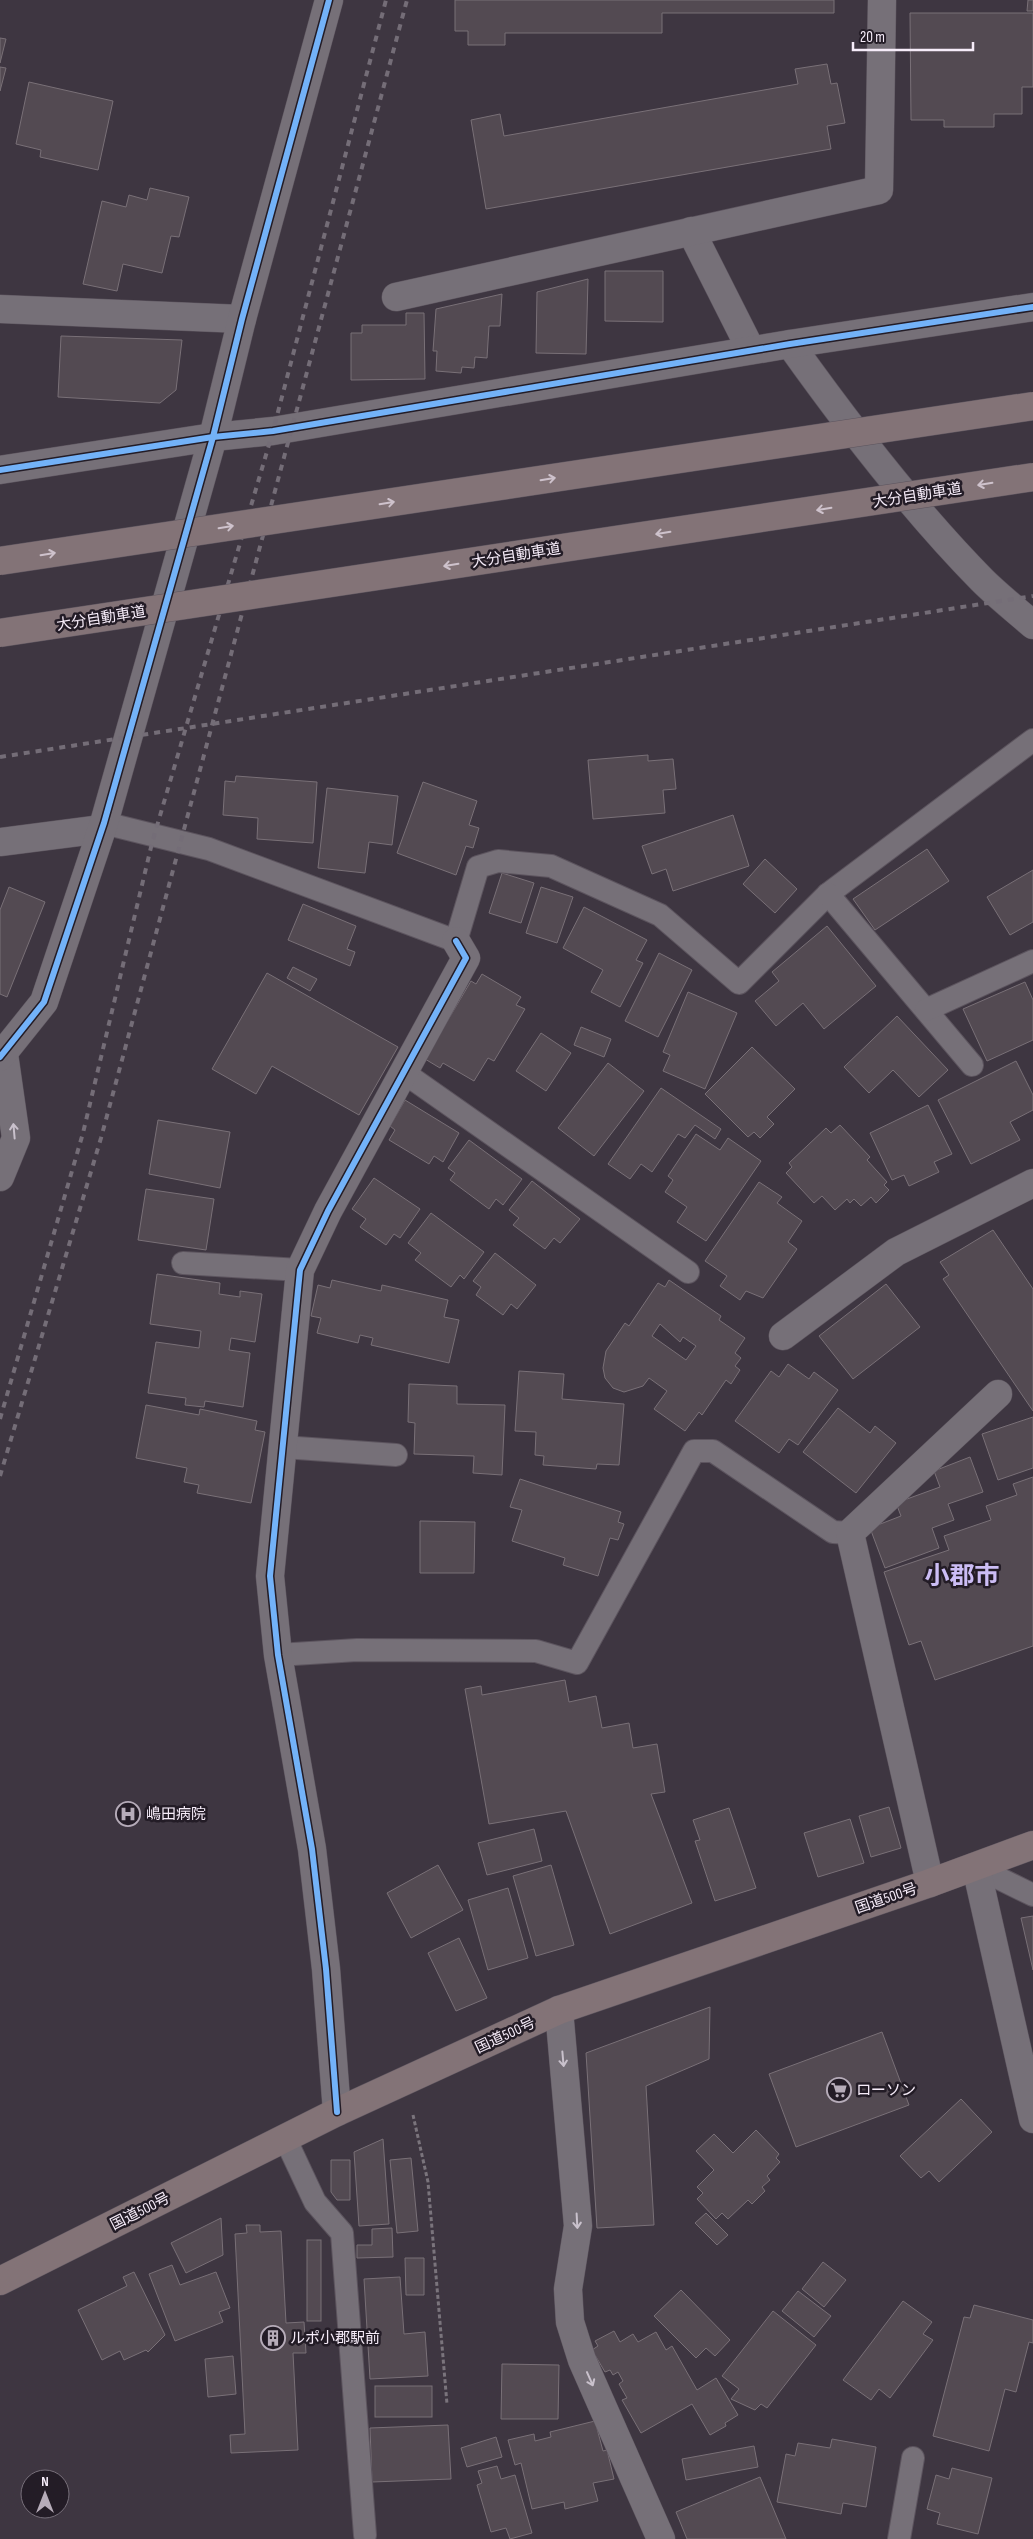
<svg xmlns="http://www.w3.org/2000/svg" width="1033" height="2539" viewBox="0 0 1033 2539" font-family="'Sofia Sans Condensed','Noto Sans JP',sans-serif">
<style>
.building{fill:#534a52;stroke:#797077;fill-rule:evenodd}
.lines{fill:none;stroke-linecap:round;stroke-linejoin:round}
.lane-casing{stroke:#5c545e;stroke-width:24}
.street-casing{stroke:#5c545e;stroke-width:29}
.secondary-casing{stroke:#5c545e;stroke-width:29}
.highway-casing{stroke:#5c545e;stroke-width:29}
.path{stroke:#7a747c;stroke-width:3;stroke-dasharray:4 2.5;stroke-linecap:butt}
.lane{stroke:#767078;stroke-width:22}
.street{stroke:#767078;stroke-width:28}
.secondary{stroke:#767078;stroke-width:28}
.highway{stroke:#837377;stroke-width:28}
.rail{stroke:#746d77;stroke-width:4;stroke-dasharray:6 6;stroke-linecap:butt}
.highway-bridge-casing{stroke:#5c545e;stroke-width:29;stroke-linecap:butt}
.highway-bridge{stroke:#837377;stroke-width:28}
.cycleway-casing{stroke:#231c26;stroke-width:9}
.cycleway{stroke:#73b2f8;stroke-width:6}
.oneway{stroke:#cec2cc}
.oneway2{stroke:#c9c1cc}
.labels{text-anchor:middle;stroke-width:5;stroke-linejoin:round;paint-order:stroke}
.street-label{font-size:15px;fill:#f6ecf9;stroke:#231c26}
.poi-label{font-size:15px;fill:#f6ecf9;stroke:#231c26;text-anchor:start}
.town-label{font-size:25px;font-weight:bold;fill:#ccbdf5;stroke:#231c26}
</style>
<rect width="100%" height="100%" fill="#3e3641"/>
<g class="building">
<path d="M455,0H834V13H662V33H505V45H468V31H455Z"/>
<path d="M1028,0H1033V11H1027Z"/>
<path d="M910,13H1033V87H1022V114H994V127H944V120H911Z"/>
<path d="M0,38L6,39L0,63Z"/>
<path d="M827,64L831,84L837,83L845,123L827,126L831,149L486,209L471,120L500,114L504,136L798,84L795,69Z"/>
<path d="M0,67L6,68L0,91Z"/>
<path d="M29,82L113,101L98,170L40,157L41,150L16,144Z"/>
<path d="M150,188L189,197L179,237L171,236L162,273L123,264L117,291L83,284L102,201L126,207L129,195L147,200Z"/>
<path d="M605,271H663V322L605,321Z"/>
<path d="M588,279L586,354L536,353L537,292Z"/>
<path d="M502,294L500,326H489L487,358L475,357L474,368L462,367L461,373L436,371L437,351H433L436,309Z"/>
<path d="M406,313H424L425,379L351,380V333H362V325H406Z"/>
<path d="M61,336L182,340L176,390L160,403L58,397Z"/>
<path d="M648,755V761L673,759L676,789L663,790L665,813L593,819L588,760Z"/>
<path d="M236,776L317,782L313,843L257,839L258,818L223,815L225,781L235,782Z"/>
<path d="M423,782L477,801L469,825L479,828L473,848L466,846L456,875L397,853Z"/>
<path d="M327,788L398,796L392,845L369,842L365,873L318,868Z"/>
<path d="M733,815L749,866L673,891L666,869L652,874L642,846Z"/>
<path d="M927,849L949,881L875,930L853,899Z"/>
<path d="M765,859L797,889L775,913L743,884Z"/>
<path d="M1033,870V922L1010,935L987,897Z"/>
<path d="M502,873L534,883L521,923L489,913Z"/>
<path d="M9,887L45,902L7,997L0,994V910Z"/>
<path d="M541,887L573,897L557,943L526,933Z"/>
<path d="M303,904L356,926L347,949L355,952L350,966L288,940Z"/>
<path d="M584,907L647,940L636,960L643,963L620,1007L591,992L603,970L563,948Z"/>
<path d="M827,926L876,986L824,1029L803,1003L776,1026L755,1001L779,981L772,972Z"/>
<path d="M659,953L692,970L658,1037L625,1021Z"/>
<path d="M293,967L317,979L310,991L287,978Z"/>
<path d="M267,973L398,1047L359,1115L272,1066L256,1094L212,1069Z"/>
<path d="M482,974L521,997L516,1005L525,1009L494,1061L488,1058L474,1081L443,1063L440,1068L425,1059L471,981L476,984Z"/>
<path d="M1025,982L1033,1000V1040L987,1061L963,1009Z"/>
<path d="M688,992L737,1013L705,1089L663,1071L670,1055L663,1052Z"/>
<path d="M897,1016L948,1070L919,1097L893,1070L869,1093L844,1067Z"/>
<path d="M581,1027L611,1039L604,1057L574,1045Z"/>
<path d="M541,1033L571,1053L546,1091L516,1071Z"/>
<path d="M752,1047L795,1089L767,1117L774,1124L760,1138L754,1132L748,1137L705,1094Z"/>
<path d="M1016,1061L1033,1095V1110L1010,1122L1020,1140L971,1164L938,1100Z"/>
<path d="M608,1063L644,1091L594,1156L558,1128Z"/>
<path d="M661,1088L721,1129L715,1139L695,1125L685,1138L678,1134L652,1172L641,1164L630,1179L608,1164Z"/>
<path d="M405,1100L459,1133L443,1162L434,1156L429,1164L389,1140L395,1130L390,1126Z"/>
<path d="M928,1105L952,1154L934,1162L939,1172L909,1186L904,1175L892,1180L870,1133Z"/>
<path d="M158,1120L230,1132L220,1188L149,1174Z"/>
<path d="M840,1125L870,1157L867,1160L887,1182L884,1185L889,1190L876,1203L871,1197L861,1206L854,1199L850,1203L847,1199L835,1210L822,1196L814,1203L786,1173L792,1167L789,1163L826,1128L831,1133Z"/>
<path d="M696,1134L720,1150L728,1138L761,1161L706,1241L677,1222L687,1207L665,1192L673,1180L668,1176Z"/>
<path d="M469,1140L522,1179L503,1205L496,1199L489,1209L450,1180L455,1173L448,1168Z"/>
<path d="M374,1178L420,1209L400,1238L394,1234L386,1245L360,1227L366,1219L352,1209Z"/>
<path d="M532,1181L580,1219L560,1243L554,1238L545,1249L513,1225L519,1218L509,1210Z"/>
<path d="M759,1182L782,1197L777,1203L802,1221L788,1242L797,1249L763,1298L746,1291L740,1300L720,1286L727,1276L705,1261Z"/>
<path d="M146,1189L214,1199L206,1250L138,1240Z"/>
<path d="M431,1213L484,1252L464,1279L460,1275L451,1287L415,1260L421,1253L408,1243Z"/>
<path d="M993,1230L1033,1289V1411L943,1279L949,1275L940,1262Z"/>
<path d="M495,1253L536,1285L517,1309L511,1304L503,1315L476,1295L481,1287L473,1281Z"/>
<path d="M157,1274L220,1283L219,1294L240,1297V1291L262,1294L255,1342L231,1338L229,1350L250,1353L243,1407L205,1401L204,1407L185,1405L186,1398L148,1393L156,1342L199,1348L201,1331L150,1324Z"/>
<path d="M332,1280L381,1291L382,1285L448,1300L444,1317L459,1320L449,1363L371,1345L373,1338L360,1335L358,1343L317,1333L321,1318L311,1316L318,1285L330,1288Z"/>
<path d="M669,1280L721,1316L719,1320L745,1338L735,1353L741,1358L735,1366L740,1370L731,1384L726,1380L702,1415L699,1412L685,1431L654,1409L667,1391L649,1378L643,1386L624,1392L613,1388L605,1378L603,1368L606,1351L625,1323L629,1326L658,1283L665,1287ZM660,1324L680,1342L683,1337L696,1346L686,1360L652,1336Z"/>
<path d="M886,1284L920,1327L853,1379L819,1336Z"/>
<path d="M788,1364L809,1379L814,1372L838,1390L798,1445L789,1439L779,1453L735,1421L771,1371L779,1377Z"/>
<path d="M519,1371L564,1374L562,1399L624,1404L619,1465L597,1464L596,1469L543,1465L544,1456L535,1455L536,1432L515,1431Z"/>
<path d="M409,1384L457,1386V1404L505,1405L502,1475L473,1473L474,1456L414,1454L415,1423L408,1422Z"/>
<path d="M146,1405L199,1415L200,1409L257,1421L255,1430L265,1432L251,1503L197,1493L199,1485L184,1482L187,1468L136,1458Z"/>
<path d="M838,1408L870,1433L875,1426L896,1443L856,1493L803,1452Z"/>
<path d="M1033,1417V1468L998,1480L982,1434Z"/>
<path d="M970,1457L983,1492L948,1504L954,1520L932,1528L939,1548L885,1568L870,1528L901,1516L896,1503L940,1487L934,1471Z"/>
<path d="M1033,1477V1646L935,1680L921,1641L909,1645L884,1572L949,1550L944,1536L991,1520L986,1506L1017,1495L1013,1484Z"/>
<path d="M520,1479L621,1512L618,1522L624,1524L618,1540L610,1538L598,1576L563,1565L565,1558L512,1541L522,1510L510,1507Z"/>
<path d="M420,1521L475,1522L474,1573H420Z"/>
<path d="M565,1680L569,1702L596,1696L602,1728L629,1723L633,1748L657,1744L665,1792L651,1794L692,1903L610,1934L566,1811L489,1824L465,1689L481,1686L482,1695Z"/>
<path d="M889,1807L901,1848L871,1857L859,1816Z"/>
<path d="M729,1808L756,1888L715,1901L695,1841L700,1840L693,1820Z"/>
<path d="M850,1819L864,1863L818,1877L804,1833Z"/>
<path d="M534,1829L542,1861L487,1875L478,1843Z"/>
<path d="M438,1865L463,1910L411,1938L387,1893Z"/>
<path d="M551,1865L574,1945L536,1956L513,1876Z"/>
<path d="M508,1888L528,1958L488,1970L468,1900Z"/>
<path d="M1033,1916V1970L1021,1918Z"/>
<path d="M459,1938L487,1998L456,2011L428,1953Z"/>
<path d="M710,2007L709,2059L646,2086L654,2225L597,2228L586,2053Z"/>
<path d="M882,2032L909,2105L796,2147L769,2074Z"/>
<path d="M961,2099L992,2132L939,2182L929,2171L921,2178L900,2156Z"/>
<path d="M756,2130L779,2154L776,2158L780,2162L767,2176L770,2180L762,2187L765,2191L752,2204L748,2200L728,2219L722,2213L716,2219L697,2199L703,2193L697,2187L714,2170L696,2151L714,2134L733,2153Z"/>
<path d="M383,2139L389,2224L359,2226L354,2152Z"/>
<path d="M411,2158L418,2231L397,2233L390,2160Z"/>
<path d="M331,2160H350V2200H337L331,2192Z"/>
<path d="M706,2213L728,2235L717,2245L695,2223Z"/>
<path d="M221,2218L223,2255L186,2273L171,2243Z"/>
<path d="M246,2225H260V2232L281,2231L286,2323L304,2322L306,2353H293L298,2450L231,2453L230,2435L245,2434L235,2234L247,2233Z"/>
<path d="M392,2228L393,2257L357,2258V2245H372V2229Z"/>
<rect x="307" y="2240" width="14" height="81"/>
<path d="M405,2258H424V2295H406Z"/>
<path d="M823,2262L846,2280L824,2307L802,2289Z"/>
<path d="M172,2265L180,2285L216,2272L230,2308L219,2312L223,2322L175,2341L149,2274Z"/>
<path d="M134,2272L165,2335L148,2352L146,2350L124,2360L120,2351L102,2360L78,2310L127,2286L123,2277Z"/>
<path d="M400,2277L404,2334L425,2332L428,2376L370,2379L364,2279Z"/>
<path d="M681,2290L730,2340L715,2356L706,2348L696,2358L654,2316Z"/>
<path d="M798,2291L831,2316L814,2337L782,2311Z"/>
<path d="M903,2301L932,2322L923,2334L933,2340L890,2398L879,2389L871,2400L843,2380Z"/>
<path d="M974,2305L1033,2320V2343L1029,2342L1016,2392L1005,2389L989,2451L933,2436L964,2317L970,2318Z"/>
<path d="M773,2311L816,2345L767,2408L761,2404L755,2410L731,2399L739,2389L722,2376Z"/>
<path d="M614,2331L620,2342L633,2334L638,2342L656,2332L666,2350L672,2346L697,2390L716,2378L738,2415L725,2423L726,2426L710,2435L692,2404L641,2433L622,2400L627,2398L619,2384L623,2381L618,2372L613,2375L610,2370L605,2372L592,2350L598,2346L595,2341Z"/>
<path d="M233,2356L236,2394L208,2397L205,2359Z"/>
<path d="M502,2364L559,2365L558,2419H501Z"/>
<rect x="375" y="2386" width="57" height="31"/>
<path d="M595,2421L603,2451L607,2450L614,2479L593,2483L598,2501L565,2509L564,2502L532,2509L521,2463L515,2465L508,2440L534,2434L535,2441L551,2437L550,2432Z"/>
<path d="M448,2425L451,2479L372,2482L370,2428Z"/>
<path d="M496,2437L502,2457L467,2467L461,2448Z"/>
<path d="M832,2439L876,2447L866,2507L843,2503L841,2514L777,2502L786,2454L795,2456L798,2443L830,2448Z"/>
<path d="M754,2446L758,2467L686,2480L682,2459Z"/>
<path d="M497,2466L501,2479L515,2475L532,2533L510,2539L506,2528L491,2532L477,2485L482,2483L478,2471Z"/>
<path d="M952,2468L992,2478L978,2534L937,2524L940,2513L927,2509L936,2475L949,2479Z"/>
<path d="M760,2477L786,2539H687L676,2512Z"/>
</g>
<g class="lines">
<defs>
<g id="lane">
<path d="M104,823L209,849L456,941L478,867L498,861L551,866L660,915L739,983L828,894L1033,740"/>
<path d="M828,894L972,1065"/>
<path d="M926,1010L1033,961"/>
<path d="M403,1072L688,1272"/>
<path d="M183,1263L300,1270"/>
<path d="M283,1447L396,1455"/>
<path d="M278,1655L357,1650L536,1651L577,1663L694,1451H713L833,1532L850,1533"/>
<path d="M976,1867L1033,1895"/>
<path d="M285,2138L315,2202L342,2233L365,2535"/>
<path d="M899,2539L913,2458"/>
</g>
<g id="street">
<path d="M691,231L751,350"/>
<path d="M396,297L879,190L882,0"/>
<path d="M0,309L242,319"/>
<path d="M790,344C847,424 913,510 982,580C998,596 1016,610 1033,625"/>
<path d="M0,470L213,437L273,431L790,344L1033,307"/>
<path d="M0,842L102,829"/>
<path d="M0,1177L16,1138L4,1054"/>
<path d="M783,1336L896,1252L1033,1183"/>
<path d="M930,1883L850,1533L998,1394"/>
<path d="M559,2010L578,2226L568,2289L570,2322L582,2360L661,2539"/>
<path d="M337,2112L326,1969L312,1849L278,1655L270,1576L300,1270L328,1211L466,958L456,941"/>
</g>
<g id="secondary">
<path d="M0,1057L44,1002L104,823L213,437L242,319L329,0"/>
<path d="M976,1867L1033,2119"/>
</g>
<path id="highway" d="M0,2281L337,2112L559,2010L930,1883L1033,1845"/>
</defs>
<use href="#lane" class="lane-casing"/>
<use href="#street" class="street-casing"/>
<use href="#secondary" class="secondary-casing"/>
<use href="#highway" class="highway-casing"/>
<path class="path" d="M413,2115L428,2182L447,2404"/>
<use href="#lane" class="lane"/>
<use href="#street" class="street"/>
<use href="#secondary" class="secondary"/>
<use href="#highway" class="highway"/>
<g class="rail">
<path d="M0,757L1033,596"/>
<path d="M0,1419L83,1133L152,843L273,431L386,0"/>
<path d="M0,1476L101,1138L407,0"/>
</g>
<defs>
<g id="highway-bridge">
<path d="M0,561L1033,406"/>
<path d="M0,633L1033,477"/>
</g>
</defs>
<use href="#highway-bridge" class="highway-bridge-casing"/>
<use href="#highway-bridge" class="highway-bridge"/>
<defs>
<g id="cycleway">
<path d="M0,470L213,437L273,431L790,344L1033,307"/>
<path d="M0,1057L44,1002L104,823L213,437L242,319L329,0"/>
<path d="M337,2112L326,1969L312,1849L278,1655L270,1576L300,1270L328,1211L466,958L456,941"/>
</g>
</defs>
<use href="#cycleway" class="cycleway-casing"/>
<use href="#cycleway" class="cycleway"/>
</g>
<defs><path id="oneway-shaft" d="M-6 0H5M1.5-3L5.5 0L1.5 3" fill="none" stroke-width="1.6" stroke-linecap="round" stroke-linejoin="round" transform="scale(1.25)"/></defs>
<g class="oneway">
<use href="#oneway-shaft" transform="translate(548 479) rotate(-9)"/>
<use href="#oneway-shaft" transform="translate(985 484) rotate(171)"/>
<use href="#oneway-shaft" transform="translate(387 503) rotate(-9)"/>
<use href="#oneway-shaft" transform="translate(824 509) rotate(171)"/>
<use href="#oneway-shaft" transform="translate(226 527) rotate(-9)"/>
<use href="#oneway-shaft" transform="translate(663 533) rotate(171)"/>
<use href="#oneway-shaft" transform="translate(48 554) rotate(-9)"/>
<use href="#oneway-shaft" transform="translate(451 565) rotate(171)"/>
</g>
<g class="oneway2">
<use href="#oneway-shaft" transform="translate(14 1131) rotate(-95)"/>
<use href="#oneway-shaft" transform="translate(563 2059) rotate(85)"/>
<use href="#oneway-shaft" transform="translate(577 2221) rotate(87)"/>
<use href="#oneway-shaft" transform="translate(590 2379) rotate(66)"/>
</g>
<defs>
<symbol id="hospital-ring" viewBox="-11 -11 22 22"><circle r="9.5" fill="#231c26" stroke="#b6acb9" stroke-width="1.5"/><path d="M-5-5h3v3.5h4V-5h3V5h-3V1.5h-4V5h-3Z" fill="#b6acb9"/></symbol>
<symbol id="supermarket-ring" viewBox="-11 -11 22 22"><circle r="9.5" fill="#231c26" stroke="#b6acb9" stroke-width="1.5"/><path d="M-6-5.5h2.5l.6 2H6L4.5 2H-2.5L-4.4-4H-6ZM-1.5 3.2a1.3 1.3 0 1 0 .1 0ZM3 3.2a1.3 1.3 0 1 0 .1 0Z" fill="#b6acb9"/></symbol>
<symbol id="building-ring" viewBox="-11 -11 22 22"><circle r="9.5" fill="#231c26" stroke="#b6acb9" stroke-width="1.5"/><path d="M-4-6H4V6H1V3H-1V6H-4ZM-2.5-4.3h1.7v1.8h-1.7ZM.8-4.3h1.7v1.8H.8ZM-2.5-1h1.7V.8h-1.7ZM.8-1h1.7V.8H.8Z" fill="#b6acb9"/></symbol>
</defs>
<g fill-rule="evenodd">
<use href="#hospital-ring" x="114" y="1800" width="28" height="28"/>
<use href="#supermarket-ring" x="825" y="2076" width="28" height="28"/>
<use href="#building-ring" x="259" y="2324" width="28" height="28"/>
</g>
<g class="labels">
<g class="street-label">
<text transform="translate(917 495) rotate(-9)" y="5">大分自動車道</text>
<text transform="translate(516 555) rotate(-9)" y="5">大分自動車道</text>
<text transform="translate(101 618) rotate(-9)" y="5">大分自動車道</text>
<text transform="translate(886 1898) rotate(-19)" y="5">国道500号</text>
<text transform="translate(505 2035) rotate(-25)" y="5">国道500号</text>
<text transform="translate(140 2211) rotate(-27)" y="5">国道500号</text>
</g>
<g class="poi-label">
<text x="146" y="1819">嶋田病院</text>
<text x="856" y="2095">ローソン</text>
<text x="290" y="2343">ルポ小郡駅前</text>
</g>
<g class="town-label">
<text x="962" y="1584">小郡市</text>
</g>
</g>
<g transform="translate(45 2494)"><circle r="24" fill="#231c26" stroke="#776f7a"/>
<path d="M0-4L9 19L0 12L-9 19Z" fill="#b6acb9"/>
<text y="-8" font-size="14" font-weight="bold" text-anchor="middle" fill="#f6ecf9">N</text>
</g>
<path d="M853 42v8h120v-8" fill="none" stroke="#f6ecf9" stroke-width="2.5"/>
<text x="860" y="42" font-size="15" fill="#f6ecf9" stroke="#231c26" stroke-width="4" paint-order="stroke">20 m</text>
</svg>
